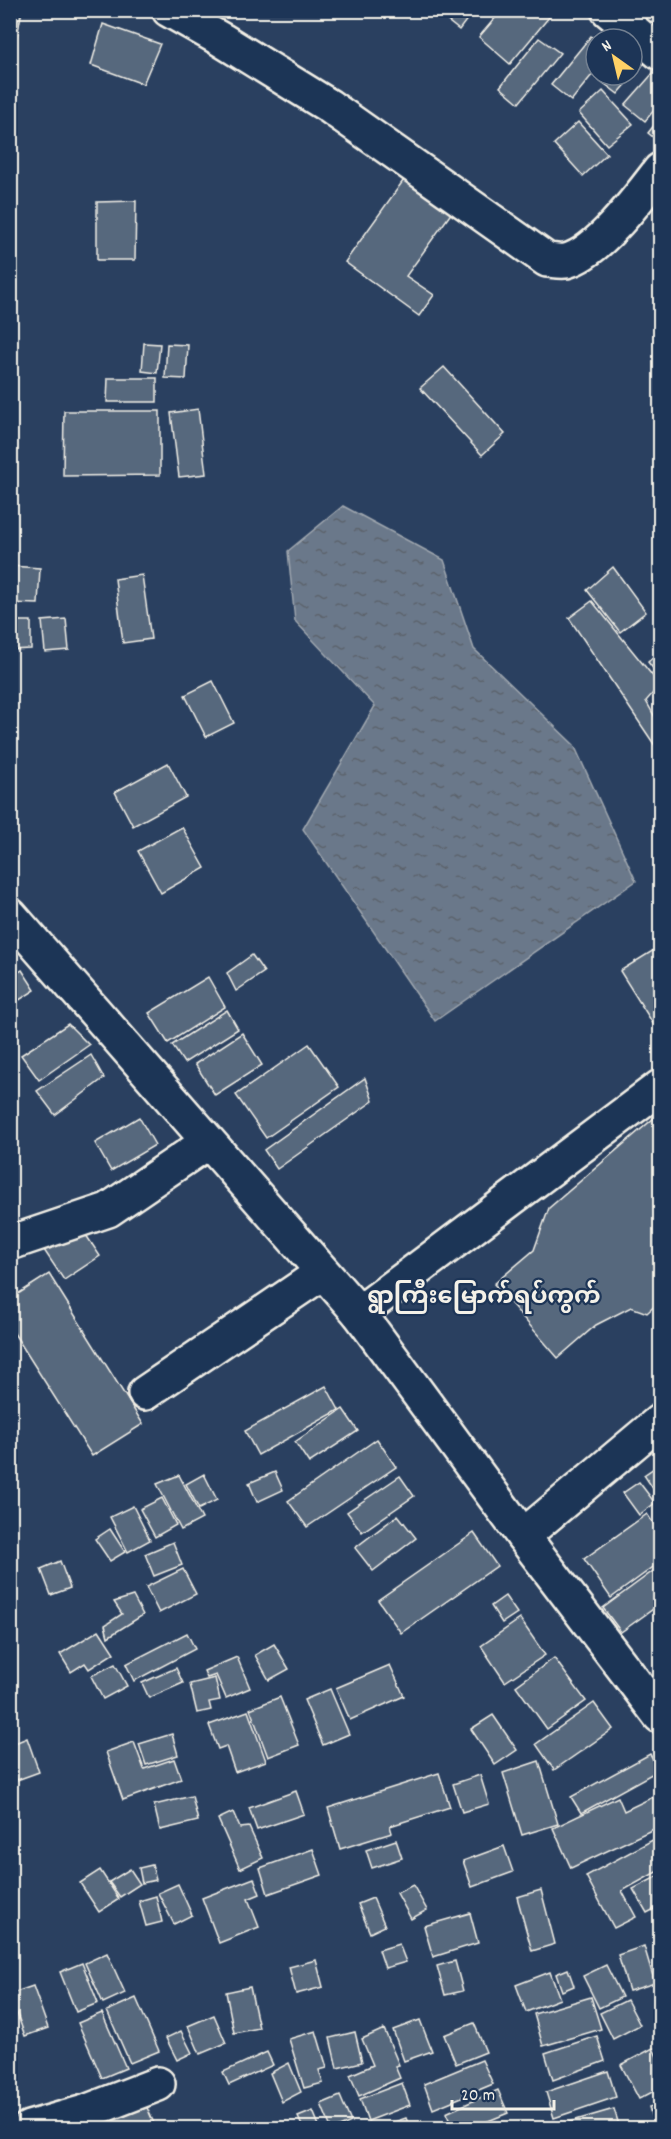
<svg xmlns="http://www.w3.org/2000/svg" width="671" height="2139" viewBox="0 0 671 2139" font-family="Dekko,'Noto Sans Myanmar',sans-serif">
<style>
.water{fill:url(#water-ripples);stroke:#a1a8b0;stroke-width:1.5}
.building{fill:#56677d;stroke:#f4f1e8;stroke-width:1.5}
.lines{fill:none;stroke-linecap:round;stroke-linejoin:round}
.street-casing{stroke:#f4f1e8;stroke-width:38}
.primary-casing{stroke:#f4f1e8;stroke-width:38}
.street{stroke:#1d3557;stroke-width:33}
.primary{stroke:#1d3557;stroke-width:33}
.labels{text-anchor:middle;stroke-width:4.5;stroke-linejoin:round;paint-order:stroke}
.quarter-label{font-size:24px;font-weight:bold;fill:#f4f1e8;stroke:#1d3557}
</style>
<defs>
<pattern id="water-ripples" width="26" height="14" patternUnits="userSpaceOnUse" patternTransform="scale(1.5)"><rect width="26" height="14" fill="#6a788a"/><path d="M2 4q2-2 4 0t4 0M15 11q2-2 4 0t4 0" fill="none" stroke="#5b626b"/></pattern>
</defs>
<rect width="100%" height="100%" fill="#2a4060"/>
<filter id="ink" filterUnits="userSpaceOnUse"><feTurbulence type="fractalNoise" baseFrequency=".0167" numOctaves="2"/><feDisplacementMap in="SourceGraphic" scale="12" xChannelSelector="R" yChannelSelector="G"/><feConvolveMatrix kernelMatrix="1 2 1 2 8 2 1 2 1" color-interpolation-filters="sRGB"/></filter>
<g filter="url(#ink)">
<path class="water" d="M343,506L444,560L474,649L574,745L636,881L435,1021L303,829L375,706L295,621L288,551Z"/>
<g class="building">
<path d="M10,10H22L17,36L10,34Z"/>
<path d="M442,10H474L459,30L439,14Z"/>
<path d="M502,10H555L510,64L479,37Z"/>
<path d="M103,24L160,44L143,84L91,65Z"/>
<path d="M591,36L596,40V70L571,101L551,85Z"/>
<path d="M539,38L560,53L519,103L500,87Z"/>
<path d="M632,50L646,61L618,94L597,78L600,75H632Z"/>
<path d="M654,72L660,78V103L645,121L625,105Z"/>
<path d="M603,91L633,124L607,145L579,113Z"/>
<path d="M660,118V143L648,133Z"/>
<path d="M578,122L607,154L583,176L554,144Z"/>
<path d="M408,174L455,208L406,276L434,295L419,316L345,262Z"/>
<path d="M136,201L135,260H97V202Z"/>
<path d="M144,343L160,344L157,373L142,371Z"/>
<path d="M167,344L188,345L186,379L165,378Z"/>
<path d="M444,367L505,434L482,455L420,388Z"/>
<path d="M108,378H157V402H107Z"/>
<path d="M198,409L206,474L179,477L171,413Z"/>
<path d="M64,411H160V475L63,476Z"/>
<path d="M10,566L40,568L38,604L10,603Z"/>
<path d="M613,567L646,612L620,632L587,590Z"/>
<path d="M142,575L151,639L123,643L115,579Z"/>
<path d="M592,601L660,685L646,701L660,726V753L569,618Z"/>
<path d="M66,619L69,650L45,652L42,621Z"/>
<path d="M10,621H31V649L10,650Z"/>
<path d="M660,651V677L648,662Z"/>
<path d="M213,681L234,723L206,737L185,695Z"/>
<path d="M168,763L186,797L133,826L115,792Z"/>
<path d="M182,827L205,868L161,893L138,851Z"/>
<path d="M654,950L660,959V1032L659,1033L620,971Z"/>
<path d="M252,955L264,972L236,991L227,973Z"/>
<path d="M22,970L35,990L10,1006V978Z"/>
<path d="M208,977L225,1007L168,1043L149,1013Z"/>
<path d="M227,1010L238,1029L184,1063L172,1045Z"/>
<path d="M68,1024L89,1045L39,1080L21,1055Z"/>
<path d="M242,1033L262,1065L215,1095L195,1064Z"/>
<path d="M309,1044L339,1087L266,1138L236,1095Z"/>
<path d="M91,1055L104,1078L55,1115L37,1091Z"/>
<path d="M365,1078L373,1101L277,1169L264,1150Z"/>
<path d="M660,1113V1301L647,1313L631,1307L596,1325L558,1358L494,1284L534,1250L549,1208Z"/>
<path d="M139,1117L155,1145L111,1171L95,1143Z"/>
<path d="M80,1226L100,1256L64,1280L44,1250Z"/>
<path d="M49,1274L143,1424L92,1456L10,1327V1299Z"/>
<path d="M326,1386L339,1410L258,1455L245,1431Z"/>
<path d="M343,1409L358,1431L309,1463L295,1442Z"/>
<path d="M377,1439L396,1467L307,1527L288,1501Z"/>
<path d="M660,1464V1499L644,1475Z"/>
<path d="M275,1472L283,1490L257,1502L249,1483Z"/>
<path d="M204,1474L217,1500L199,1509L186,1484Z"/>
<path d="M179,1475L202,1519L181,1530L157,1484Z"/>
<path d="M400,1476L414,1496L362,1532L347,1512Z"/>
<path d="M639,1482L655,1503L639,1515L623,1493Z"/>
<path d="M162,1498L176,1525L155,1537L140,1509Z"/>
<path d="M133,1506L150,1540L128,1552L110,1517Z"/>
<path d="M647,1514L660,1533V1562L611,1598L584,1559Z"/>
<path d="M398,1515L416,1538L373,1571L355,1548Z"/>
<path d="M110,1529L125,1552L110,1561L95,1539Z"/>
<path d="M474,1533L497,1566L401,1633L378,1600Z"/>
<path d="M173,1542L182,1565L154,1576L145,1554Z"/>
<path d="M60,1561L70,1588L51,1595L41,1569Z"/>
<path d="M660,1566V1604L621,1632L603,1608Z"/>
<path d="M183,1569L196,1594L159,1613L146,1587Z"/>
<path d="M133,1596L143,1615L108,1637L105,1625L122,1614L114,1602Z"/>
<path d="M505,1596L517,1613L502,1623L491,1606Z"/>
<path d="M520,1619L545,1655L505,1682L481,1646Z"/>
<path d="M99,1630L114,1653L89,1669L85,1663L71,1672L60,1654Z"/>
<path d="M187,1633L195,1649L134,1681L126,1664Z"/>
<path d="M274,1644L289,1669L269,1680L255,1655Z"/>
<path d="M237,1657L250,1688L226,1698L216,1675L207,1678L204,1671Z"/>
<path d="M554,1658L586,1701L547,1729L516,1686Z"/>
<path d="M115,1664L127,1686L103,1699L91,1676Z"/>
<path d="M390,1665L404,1696L350,1720L336,1688Z"/>
<path d="M176,1668L183,1683L149,1698L142,1683Z"/>
<path d="M215,1678L220,1700L209,1702L211,1710L197,1713L190,1684Z"/>
<path d="M330,1689L349,1734L323,1745L304,1700Z"/>
<path d="M280,1697L299,1745L268,1757L250,1709Z"/>
<path d="M594,1703L613,1729L554,1770L536,1744Z"/>
<path d="M248,1711L266,1761L235,1772L226,1746L218,1749L209,1725Z"/>
<path d="M493,1715L517,1750L495,1765L471,1729Z"/>
<path d="M172,1734L178,1755L146,1765L139,1744Z"/>
<path d="M27,1738L39,1772L17,1780L10,1760V1745Z"/>
<path d="M134,1742L144,1769L174,1759L181,1779L123,1800L106,1752Z"/>
<path d="M650,1754L659,1770L581,1813L571,1797Z"/>
<path d="M539,1761L558,1824L522,1835L503,1773Z"/>
<path d="M439,1773L450,1807L390,1826L392,1833L340,1849L328,1808Z"/>
<path d="M480,1775L489,1804L462,1812L453,1784Z"/>
<path d="M296,1791L304,1814L257,1830L249,1808Z"/>
<path d="M192,1796L198,1821L160,1830L154,1805Z"/>
<path d="M618,1797L624,1811L653,1797L660,1813V1826L571,1868L553,1828Z"/>
<path d="M233,1812L240,1828L249,1827L263,1858L240,1869L218,1819Z"/>
<path d="M660,1836V1870L622,1891L636,1917L614,1928L586,1876Z"/>
<path d="M396,1840L402,1858L372,1868L366,1850Z"/>
<path d="M504,1846L513,1872L472,1887L463,1861Z"/>
<path d="M313,1849L322,1875L268,1894L260,1868Z"/>
<path d="M152,1865L156,1880L142,1883L139,1868Z"/>
<path d="M130,1869L140,1884L120,1897L109,1882Z"/>
<path d="M100,1870L119,1899L99,1912L80,1883Z"/>
<path d="M660,1875V1906L647,1913L633,1889Z"/>
<path d="M254,1878L260,1894L248,1899L259,1927L219,1943L202,1898Z"/>
<path d="M178,1884L192,1915L174,1924L158,1893Z"/>
<path d="M413,1885L427,1910L411,1919L397,1893Z"/>
<path d="M541,1890L555,1944L532,1951L517,1897Z"/>
<path d="M156,1896L162,1922L146,1926L139,1901Z"/>
<path d="M373,1898L385,1926L370,1933L358,1904Z"/>
<path d="M470,1913L478,1943L433,1957L424,1926Z"/>
<path d="M399,1944L406,1962L385,1968L379,1950Z"/>
<path d="M644,1946L655,1983L629,1991L618,1955Z"/>
<path d="M107,1953L125,1993L103,2003L85,1963Z"/>
<path d="M316,1960L323,1987L296,1994L289,1967Z"/>
<path d="M455,1961L463,1991L445,1995L437,1966Z"/>
<path d="M82,1963L98,2003L76,2012L60,1972Z"/>
<path d="M606,1965L622,1997L599,2008L583,1976Z"/>
<path d="M568,1969L574,1986L562,1991L556,1974Z"/>
<path d="M550,1972L560,1999L526,2012L516,1985Z"/>
<path d="M33,1986L48,2028L25,2036L10,1994Z"/>
<path d="M250,1987L259,2028L234,2033L226,1992Z"/>
<path d="M591,1997L601,2029L543,2046L534,2014Z"/>
<path d="M136,1998L159,2051L130,2063L107,2011Z"/>
<path d="M627,2000L640,2025L613,2039L600,2013Z"/>
<path d="M102,2013L126,2068L102,2078L78,2023Z"/>
<path d="M214,2015L226,2043L200,2054L188,2026Z"/>
<path d="M420,2020L432,2051L404,2061L393,2030Z"/>
<path d="M474,2023L486,2052L456,2064L444,2035Z"/>
<path d="M384,2029L399,2065L395,2066L400,2078L359,2096L350,2075L373,2065L362,2039Z"/>
<path d="M181,2031L192,2053L177,2060L166,2038Z"/>
<path d="M316,2031L327,2068L319,2070L323,2083L304,2088L289,2039Z"/>
<path d="M355,2032L362,2062L337,2068L330,2038Z"/>
<path d="M597,2036L605,2061L553,2080L545,2053Z"/>
<path d="M653,2048L660,2063V2088L639,2099L621,2065Z"/>
<path d="M267,2052L273,2065L229,2085L223,2072Z"/>
<path d="M482,2060L493,2084L433,2109L424,2084Z"/>
<path d="M289,2063L301,2092L282,2102L270,2073Z"/>
<path d="M608,2071L616,2097L554,2118L546,2092Z"/>
<path d="M402,2083L410,2105L368,2121L360,2099Z"/>
<path d="M498,2090L508,2113L471,2128H453L446,2113Z"/>
<path d="M340,2096L351,2122L337,2128H331L321,2104Z"/>
<path d="M145,2103L156,2128H114L110,2117Z"/>
<path d="M660,2104V2128H655L649,2107Z"/>
<path d="M614,2109L620,2128H571L569,2122Z"/>
<path d="M313,2111L320,2128H303L298,2117Z"/>
<path d="M406,2118L410,2128H378Z"/>
</g>
<g class="lines">
<defs>
<g id="street">
<path d="M169,10L222,40L329,106L547,260C552,260 560,262 566,261C598,253 640,196 660,170"/>
<path d="M608,10L660,53"/>
<path d="M10,1243L108,1210L208,1142"/>
<path d="M359,1313L660,1087"/>
<path d="M145,1393L322,1273"/>
<path d="M523,1536L660,1421"/>
<path d="M29,2128L88,2111L158,2084"/>
</g>
<path id="primary" d="M10,915L359,1313L523,1536L660,1716"/>
</defs>
<use href="#street" class="street-casing"/>
<use href="#primary" class="primary-casing"/>
<use href="#street" class="street"/>
<use href="#primary" class="primary"/>
</g>
</g>
<g class="labels">
<g class="quarter-label">
<text x="484" y="1303">ရွာကြီးမြောက်ရပ်ကွက်</text>
</g>
</g>
<rect width="671" height="2139" fill="none" stroke="#1d3557" stroke-width="36"/>
<rect x="18" y="18" width="635" height="2103" fill="none" stroke="#f4f1e8" stroke-width="2" filter="url(#ink)"/>
<g transform="translate(614 57) rotate(326)"><circle r="28" fill="#1d3557" stroke="#738091" stroke-width="1.5"/>
<path d="M0-4.5L10 22L0 15L-10 22Z" fill="#ffd166"/>
<text y="-9" font-size="16" font-weight="bold" text-anchor="middle" fill="#f4f1e8">N</text>
</g>
<path d="M452 2100v9h102v-9" fill="none" stroke="#f4f1e8" stroke-width="3"/>
<text x="461" y="2100" font-size="18" fill="#f4f1e8" stroke="#1d3557" stroke-width="4.5" paint-order="stroke">20 m</text>
</svg>
